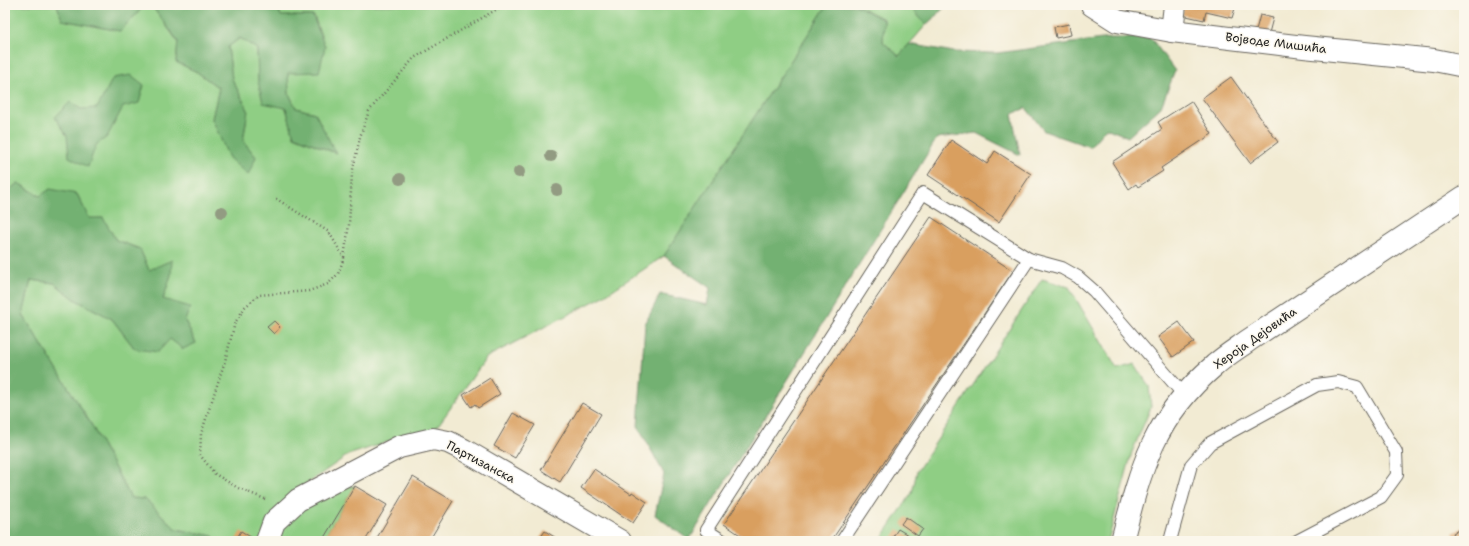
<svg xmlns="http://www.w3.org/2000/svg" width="1469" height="546" viewBox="0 0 1469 546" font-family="'Shantell Sans',sans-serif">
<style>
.green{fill:#8fce84;stroke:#567550}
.forest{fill:#73b172;stroke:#486647}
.building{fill:#d99f5f}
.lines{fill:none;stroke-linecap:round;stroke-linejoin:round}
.service-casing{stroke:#67645c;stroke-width:14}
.minor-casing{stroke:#67645c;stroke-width:24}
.tertiary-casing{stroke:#67645c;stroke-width:24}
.path{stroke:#67645c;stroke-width:2.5;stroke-dasharray:1 3;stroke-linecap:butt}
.service{stroke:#fff;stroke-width:12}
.minor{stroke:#fff;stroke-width:22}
.tertiary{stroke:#fff;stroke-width:22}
.tree{fill:#929b82}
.labels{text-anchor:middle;stroke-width:3;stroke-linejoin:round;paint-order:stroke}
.street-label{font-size:12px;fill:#1c1c1c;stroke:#fbf7ec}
</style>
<rect width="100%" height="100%" fill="#fbf7ec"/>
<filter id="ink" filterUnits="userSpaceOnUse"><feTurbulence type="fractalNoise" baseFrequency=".025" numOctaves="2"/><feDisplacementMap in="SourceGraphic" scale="8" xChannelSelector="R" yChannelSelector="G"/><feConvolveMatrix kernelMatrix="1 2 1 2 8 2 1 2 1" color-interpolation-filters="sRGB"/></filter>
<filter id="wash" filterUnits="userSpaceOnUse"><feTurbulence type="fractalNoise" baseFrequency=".012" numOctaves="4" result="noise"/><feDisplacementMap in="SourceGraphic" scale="16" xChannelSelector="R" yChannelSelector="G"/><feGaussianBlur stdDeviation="0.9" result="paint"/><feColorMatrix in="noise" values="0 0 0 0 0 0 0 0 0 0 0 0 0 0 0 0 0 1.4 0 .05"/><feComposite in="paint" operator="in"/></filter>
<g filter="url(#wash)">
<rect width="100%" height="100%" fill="#f2ebd3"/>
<g class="green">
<path d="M5,5H57L63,20L120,31L145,5H151L178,42L176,62L197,72L219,88L212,119L256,157L243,141L248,110L232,79L228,47L240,38L257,49L258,81L286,108L294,136L335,153L315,113L296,108L289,94L288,73L325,47L314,16H281L277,5H827L664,256L602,297L487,357L434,431L400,438L348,455L295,492L348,486H355L322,541H215L213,536L176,529L145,499L131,498L91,424L23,315L31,280L54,283L76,300L112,319L135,349L169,339L196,343L185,321L163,300L171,275L149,270L140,249L116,240L103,218L89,219L77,194L40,196L18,183L8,191L5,188Z"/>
<path d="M856,5H909L926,25L899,56L883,42L884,19Z"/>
<path d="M1042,279L1069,287L1117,369L1135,364L1149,386L1151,407L1132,452L1108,541H880L912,493L917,471Z"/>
</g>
<g class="forest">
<path d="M57,5H145L120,31L62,20Z"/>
<path d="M151,5H277L281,16H313L325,47L319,72L288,73L289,94L296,108L315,113L336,153L294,136L286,108L263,103L258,81L257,49L240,38L228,47L232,79L248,110L243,141L256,157L248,175L229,158L212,119L219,88L197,72L176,62L178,41Z"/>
<path d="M827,5H856L884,20L883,42L899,56L909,44L954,52L997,53L1110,38H1151L1175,71L1161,107L1128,137L1106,128L1090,147L1044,131L1026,108L1012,114L1020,155L976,133L937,138L689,540L655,515L664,474L638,426L645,324L660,294L707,305L710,288L664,256Z"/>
<path d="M909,5H947L926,25Z"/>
<path d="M131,75L144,85L139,103L123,107L107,137L96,145L88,167L69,157L67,136L55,117L70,102L81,109L97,108L113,78Z"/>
<path d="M18,183L40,196L50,189L77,194L89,218H103L116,240L140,249L149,270L172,260L171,275L163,299L190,307L185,321L196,343L183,349L170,339L158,352L135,349L112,319L76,300L54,283L31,280L23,315L91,424L131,498L145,499L176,529L213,536L215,541H5V188L8,191Z"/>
</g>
<g id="blocks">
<g class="building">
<path d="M1184,5H1236L1232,18L1206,12L1204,20L1182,15Z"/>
<path d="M1260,15L1273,18L1268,37L1255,34Z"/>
<path d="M1069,24L1071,35L1056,38L1054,27Z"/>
<path d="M1231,77L1278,142L1250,163L1202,98Z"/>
<path d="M1191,101L1212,134L1161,168L1163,171L1138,187L1136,184L1129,189L1112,162L1162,129L1158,122Z"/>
<path d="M951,140L987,164L995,151L1031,174L999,222L928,175Z"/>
<path d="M931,217L1013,271L831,541H749L724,524Z"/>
<path d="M274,321L280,327L274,334L267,327Z"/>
<path d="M1179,322L1194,342L1173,357L1158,337Z"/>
<path d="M490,378L500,394L478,408L475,404L471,407L463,395Z"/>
<path d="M582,403L601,414L560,482L541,470Z"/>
<path d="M513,413L535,425L515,458L494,446Z"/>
<path d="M594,469L631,494L632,492L647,502L633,523L581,488Z"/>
<path d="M413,477L453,501L429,541H375Z"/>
<path d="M355,486L387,505L365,541H322Z"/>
<path d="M906,517L923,529L918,536L901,524Z"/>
<path d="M1464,527V541H1457L1453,533Z"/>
<path d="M898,529L918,541H890Z"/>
<path d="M241,531L252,538L250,541H235Z"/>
<path d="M545,531L561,541H538Z"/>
</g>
</g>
</g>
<g filter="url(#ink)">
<use href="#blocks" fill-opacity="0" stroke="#67645c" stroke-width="1"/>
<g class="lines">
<defs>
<g id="service">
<path d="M723,541L706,530L923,193L1029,259L1062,268L1078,277L1094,291L1184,395"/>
<path d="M842,541L1029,259"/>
<path d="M1170,541L1191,465L1210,443L1317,385L1338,382L1357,387L1396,452L1397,475L1381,497L1297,541"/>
</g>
<g id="minor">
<path d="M1092,5L1117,21L1172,31L1304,47L1434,60L1464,66"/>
<path d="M1172,31L1175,5"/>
<path d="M267,541L274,522L298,500L399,447L433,439L448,442L464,450L620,541"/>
</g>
<path id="tertiary" d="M1122,541C1141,467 1154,417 1215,365C1225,356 1238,348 1249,340L1464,197"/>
</defs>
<use href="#service" class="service-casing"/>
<use href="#minor" class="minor-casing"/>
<use href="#tertiary" class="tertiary-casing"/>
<g class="path">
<path d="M344,257L349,225L352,174L360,137L369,111L414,58L504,5"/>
<path d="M265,499L238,488L215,474L200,455L201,434L225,361L235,323L245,307L259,295L309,291L328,284L338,274L344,258L329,232L275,198"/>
</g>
<use href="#service" class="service"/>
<use href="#minor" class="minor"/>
<use href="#tertiary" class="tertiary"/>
</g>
<g class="tree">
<circle cx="551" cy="156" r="6"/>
<circle cx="519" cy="172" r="6"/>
<circle cx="400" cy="179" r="6"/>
<circle cx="557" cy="190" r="6"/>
<circle cx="222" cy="212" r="6"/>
</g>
</g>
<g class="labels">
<g class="street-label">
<text transform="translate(1276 43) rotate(7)" y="4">Војводе Мишића</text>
<text transform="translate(1255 338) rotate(-35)" y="4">Хероја Дејовића</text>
<text transform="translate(481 462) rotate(28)" y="4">Партизанска</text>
</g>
</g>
<rect width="1469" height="546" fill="none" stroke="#fbf7ec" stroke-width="20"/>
</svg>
